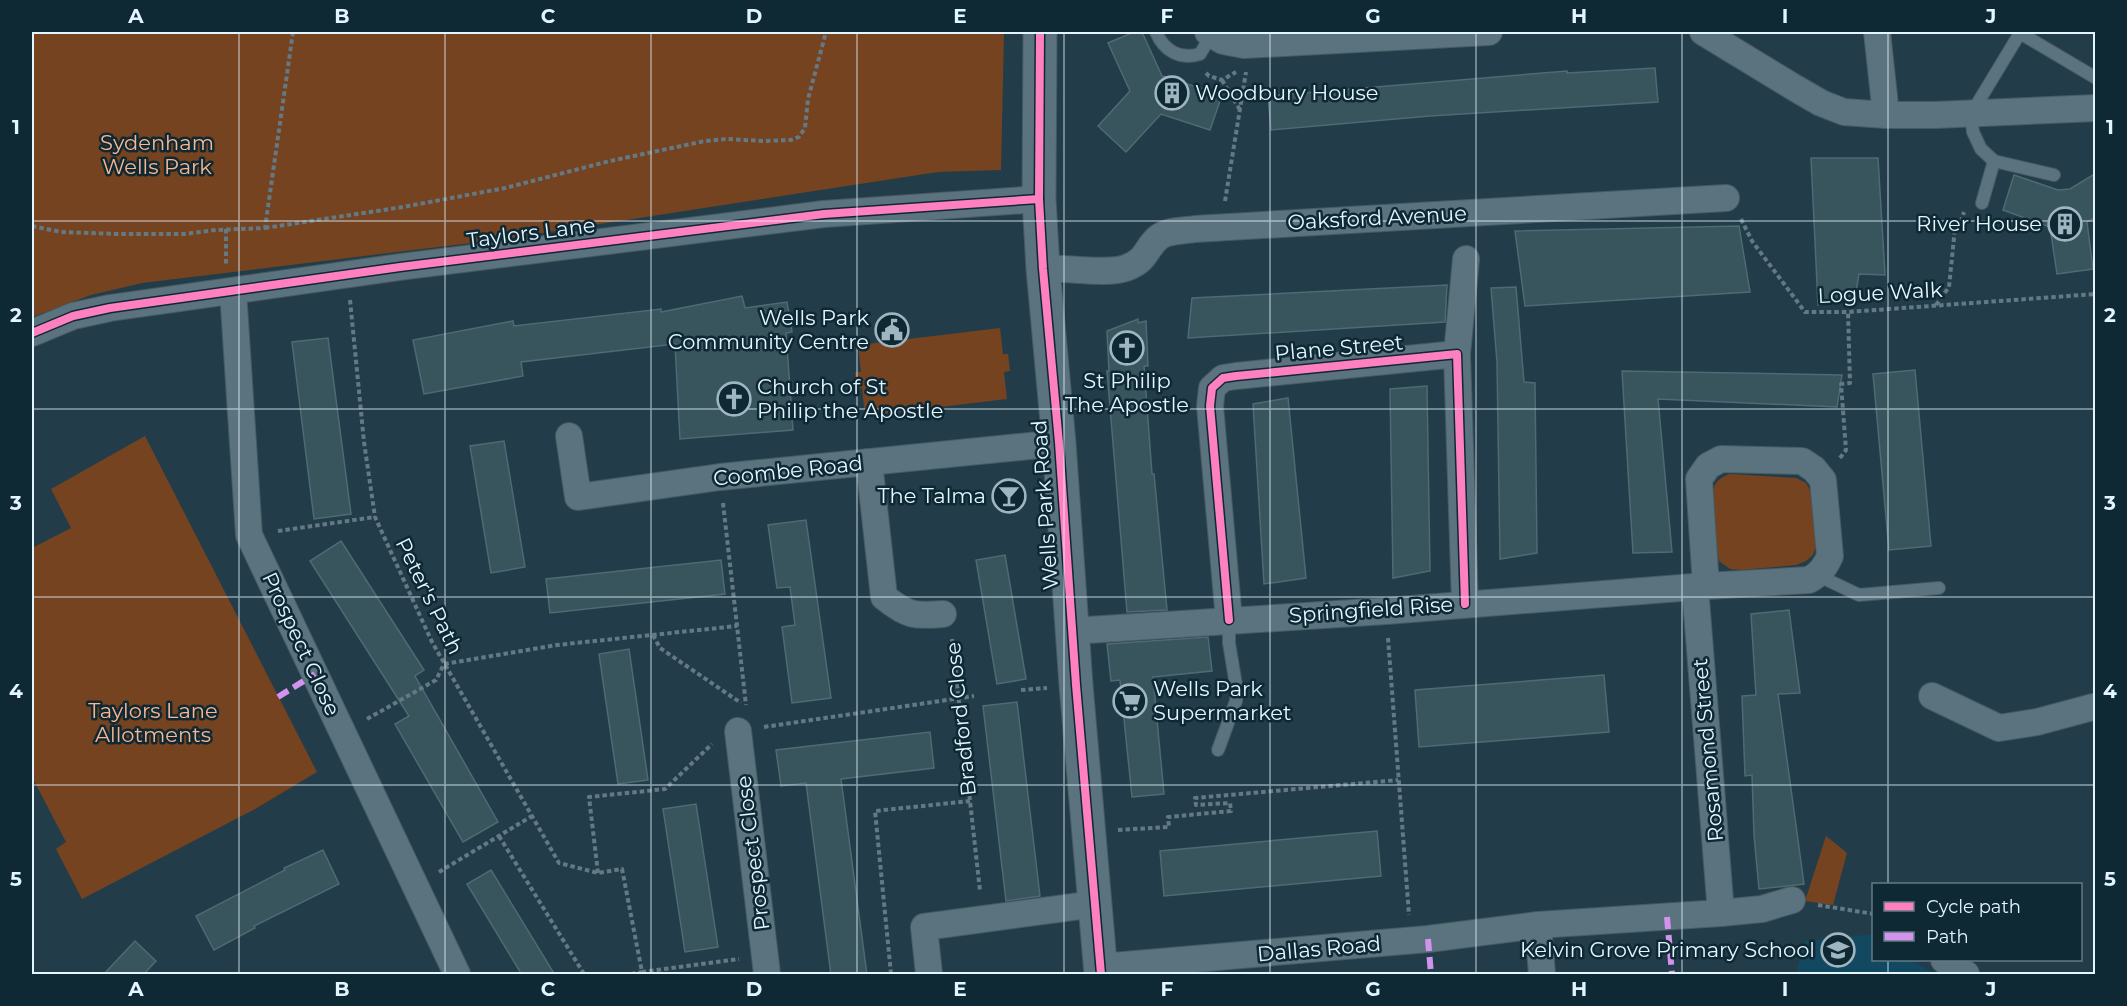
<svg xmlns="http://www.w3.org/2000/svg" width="2127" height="1006" viewBox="0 0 2127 1006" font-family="Montserrat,sans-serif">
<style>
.built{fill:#124960}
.green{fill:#75431f}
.building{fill:#38545c;stroke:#4f6a72;stroke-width:1.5}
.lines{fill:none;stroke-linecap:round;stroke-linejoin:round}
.lane-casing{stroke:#475a62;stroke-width:14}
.street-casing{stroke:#475a62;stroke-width:28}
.secondary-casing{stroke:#475a62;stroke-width:35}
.path{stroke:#647983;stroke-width:4;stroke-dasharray:4.5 3;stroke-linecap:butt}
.lane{stroke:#5b737e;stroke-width:12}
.street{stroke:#5b737e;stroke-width:26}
.secondary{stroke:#5b737e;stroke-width:33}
.quiet{stroke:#d193ec;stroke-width:6;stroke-dasharray:12 6;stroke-linecap:butt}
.cycleway-casing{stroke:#0e2834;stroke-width:11}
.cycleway{stroke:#ff80c0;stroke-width:8}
.grid{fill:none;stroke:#e3f5ff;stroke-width:1.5;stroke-opacity:0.55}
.labels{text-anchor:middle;stroke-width:5;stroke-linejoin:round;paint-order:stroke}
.poi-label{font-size:21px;fill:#e3f5ff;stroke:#0e2834;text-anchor:end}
.park-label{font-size:21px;fill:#f9b68f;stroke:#0e2834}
.street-label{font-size:21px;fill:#e3f5ff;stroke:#0e2834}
.neatline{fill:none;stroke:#e3f5ff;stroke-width:2}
.grid-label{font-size:20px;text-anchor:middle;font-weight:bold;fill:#e3f5ff}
</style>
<rect width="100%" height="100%" fill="#223d49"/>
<path class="built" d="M1873,934L1874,960H1912L1934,974H1796L1805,941Z"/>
<g class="green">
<path d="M32,32H1004L1001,170L938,172L496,240L142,283L91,295L32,317Z"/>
<path d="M1000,328L1003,354H1008L1010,371L1004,372L1007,399L865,416L862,388L857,389L855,372H861L858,345Z"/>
<path d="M145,436L317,772L255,809L82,899L56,849L66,842L32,777V548L71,528L51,489Z"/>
<path d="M1730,474L1796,478L1806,483L1811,492L1816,545L1813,555L1806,561L1796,565L1742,570L1730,569L1719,561C1717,547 1709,496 1715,485C1718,479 1724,476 1730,474Z"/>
<path d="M1826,836L1847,853L1833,905L1805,901Z"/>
</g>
<g class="building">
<path d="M1134,32H1142L1162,76L1222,95L1210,130L1161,114L1126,152L1098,126L1130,91L1108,43Z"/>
<path d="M1655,68L1658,102L1430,116L1271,130L1268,96L1567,71V73Z"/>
<path d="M1811,158H1878L1885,275L1859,274L1855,298L1818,305Z"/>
<path d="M2096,173V217L2087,222L2093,269L2057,274L2050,227L2003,210L2014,175L2058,190L2070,189Z"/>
<path d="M1739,226L1750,292L1525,306L1515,231Z"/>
<path d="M1447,285L1445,322L1188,338L1192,298Z"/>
<path d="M1516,287L1524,382L1535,383L1537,553L1500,559L1497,362L1491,288Z"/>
<path d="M742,296L745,308L787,302L792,332L786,333L793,430L680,439L675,344L521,362L523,376L424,394L413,340L513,321L514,326L661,309V312Z"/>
<path d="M1138,319V323L1146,321L1148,366H1144L1152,474H1154L1167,610L1127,612L1107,371H1109L1107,331Z"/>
<path d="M328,338L351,514L314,519L292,342Z"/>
<path d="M1915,370L1931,546L1889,550L1873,374Z"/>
<path d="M1622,371L1842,375L1837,407L1658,399L1672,552L1633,553Z"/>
<path d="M1427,386L1430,571L1393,578L1390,389Z"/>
<path d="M1288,398L1306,578L1264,584L1253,404Z"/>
<path d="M504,441L525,567L491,573L470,446Z"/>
<path d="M806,520L831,698L792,703L782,627L795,625L790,587L777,588L768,525Z"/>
<path d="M341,541L424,670L415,676L498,822L463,842L395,724L409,716L310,561Z"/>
<path d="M1005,555L1026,679L997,684L976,560Z"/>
<path d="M721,560L725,594L550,613L546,579Z"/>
<path d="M1789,610L1800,693L1778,694L1804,884L1759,889L1754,835L1752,775L1745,776L1742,696L1756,695L1751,614Z"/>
<path d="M1208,637L1212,671L1153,677L1164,794L1132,797L1120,680L1111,681L1107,644Z"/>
<path d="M629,649L648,780L618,784L599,654Z"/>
<path d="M1604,675L1609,732L1419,747L1415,690Z"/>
<path d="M1017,702L1040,896L1006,901L983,706Z"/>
<path d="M930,732L934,768L841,779L867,975H831L806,783L781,786L776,750Z"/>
<path d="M696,804L718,947L685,952L663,809Z"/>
<path d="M1377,831L1381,876L1164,896L1160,851Z"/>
<path d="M323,850L339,884L254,926L255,928L214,950L196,916L285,870L284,868Z"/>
<path d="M491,870L555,975H522L467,884Z"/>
<path d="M135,941L156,961L143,975H103Z"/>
</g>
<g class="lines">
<defs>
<g id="lane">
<path d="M1156,32C1164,51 1180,60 1200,54L1212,34"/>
<path d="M2054,175L1994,161L1981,149L1973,132L1971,114L2020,33L2096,78"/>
<path d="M1982,203L1994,161"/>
<path d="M1817,575L1859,595L1939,588"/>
<path d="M1218,750L1236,701L1237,691L1229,643V620"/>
</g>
<g id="street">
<path d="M1208,32L1223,41L1244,45L1489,32"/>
<path d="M1703,32L1795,88L1821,103L1844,112L1886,115H1935L2096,108"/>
<path d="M1877,32L1886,115"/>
<path d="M1043,269C1066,267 1106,275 1126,268C1148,260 1145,248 1159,237C1168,230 1184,231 1195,229L1726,198"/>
<path d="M233,291L249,535L457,974"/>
<path d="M32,333L73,316L110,308L400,267L824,214L1039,199"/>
<path d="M1457,354L1466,259"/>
<path d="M569,436L578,497L720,477L1059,443"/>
<path d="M1721,459L1802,461L1814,469L1823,480L1830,556C1825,567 1820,574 1809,580L1706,586L1699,479L1708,466Z"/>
<path d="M869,462L884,597C908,616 913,616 943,614"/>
<path d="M1695,587L1721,913"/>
<path d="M1229,620L1210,406L1212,388L1223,378L1236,376L1457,354L1465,604"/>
<path d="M1072,631L1386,611L1706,586"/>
<path d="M1932,696L1999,728L2037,722L2093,707"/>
<path d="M738,731L767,974"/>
<path d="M1538,925L1542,974"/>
<path d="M1944,960L1966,974"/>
<path d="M1101,967L1428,939L1538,925L1721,913L1762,909L1792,900"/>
<path d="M929,974L924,927L1095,904"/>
</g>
<path id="secondary" d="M1040,32L1039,199L1043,269L1059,443L1076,685L1101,974"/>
</defs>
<use href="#lane" class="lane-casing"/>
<use href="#street" class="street-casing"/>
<use href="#secondary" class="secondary-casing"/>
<g class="path">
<path d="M1206,73L1209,76L1222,80L1236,72"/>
<path d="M1222,80L1240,110"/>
<path d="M1225,201L1246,72"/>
<path d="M1741,219L1752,241L1805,312H1848L2096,294"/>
<path d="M32,226L61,232L117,234H184L216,230L265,228L293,32"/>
<path d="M265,228L403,207L505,188L610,161L705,141L727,139L763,141L791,140L799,137L805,128L808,99L826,32"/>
<path d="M226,229V264"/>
<path d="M350,300L364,442L375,517L432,642L559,863L598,873L622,869L642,972L739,959"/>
<path d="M1936,305L1949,287L1955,228L1960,224L1964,212"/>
<path d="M1840,458L1846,450L1841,384L1850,383L1848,312"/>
<path d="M723,503L746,705"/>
<path d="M278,531L375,517"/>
<path d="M653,635L660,648L741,703"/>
<path d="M1388,638L1409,915"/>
<path d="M952,639L980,891"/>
<path d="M1021,690L1047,688"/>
<path d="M367,719L436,680L444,664L557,645L737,626"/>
<path d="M764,727L974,696"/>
<path d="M1118,830L1169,827L1168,817L1231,811L1230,803L1196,805L1195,798L1398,780"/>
<path d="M499,836L584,974"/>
<path d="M439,872L532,816"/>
<path d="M598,873L589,797L665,789L712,744"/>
<path d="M1818,905L1874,914"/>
<path d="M631,974L642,972"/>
<path d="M891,974L875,811L970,801"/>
</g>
<use href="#lane" class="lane"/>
<use href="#street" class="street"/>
<use href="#secondary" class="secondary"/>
<g class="quiet">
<path d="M278,697L315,674"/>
<path d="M1667,917L1672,974"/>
<path d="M1428,939L1431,974"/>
</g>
<defs>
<g id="cycleway">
<path d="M1040,32L1039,199L1043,269L1059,443L1076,685L1101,974"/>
<path d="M32,333L73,316L110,308L400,267L824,214L1039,199"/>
<path d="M1229,620L1210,406L1212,388L1223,378L1236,376L1457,354L1465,604"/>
</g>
</defs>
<use href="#cycleway" class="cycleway-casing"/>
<use href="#cycleway" class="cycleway"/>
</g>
<path class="grid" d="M239,32V974M445,32V974M651,32V974M857,32V974M1064,32V974M1270,32V974M1476,32V974M1682,32V974M1888,32V884M32,221H2096M32,409H2096M32,597H2096M32,785H2096M1888,960V974"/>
<defs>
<symbol id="building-ring" viewBox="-11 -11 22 22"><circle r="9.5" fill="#0e2834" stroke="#9fb5bf" stroke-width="1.5"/><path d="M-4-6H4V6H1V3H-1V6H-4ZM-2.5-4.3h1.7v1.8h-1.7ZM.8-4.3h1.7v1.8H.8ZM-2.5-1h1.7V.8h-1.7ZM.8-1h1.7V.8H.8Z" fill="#9fb5bf"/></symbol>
<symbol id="civic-ring" viewBox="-11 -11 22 22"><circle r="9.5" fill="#0e2834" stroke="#9fb5bf" stroke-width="1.5"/><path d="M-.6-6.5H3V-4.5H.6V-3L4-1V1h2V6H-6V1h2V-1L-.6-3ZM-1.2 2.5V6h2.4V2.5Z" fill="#9fb5bf"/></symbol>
<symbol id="church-ring" viewBox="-11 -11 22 22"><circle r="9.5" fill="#0e2834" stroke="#9fb5bf" stroke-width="1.5"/><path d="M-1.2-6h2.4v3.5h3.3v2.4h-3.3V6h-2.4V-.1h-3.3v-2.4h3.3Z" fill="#9fb5bf"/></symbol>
<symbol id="bar-ring" viewBox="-11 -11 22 22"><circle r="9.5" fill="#0e2834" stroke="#9fb5bf" stroke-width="1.5"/><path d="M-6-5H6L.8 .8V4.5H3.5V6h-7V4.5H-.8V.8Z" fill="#9fb5bf"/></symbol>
<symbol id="supermarket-ring" viewBox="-11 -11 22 22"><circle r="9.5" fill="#0e2834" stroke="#9fb5bf" stroke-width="1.5"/><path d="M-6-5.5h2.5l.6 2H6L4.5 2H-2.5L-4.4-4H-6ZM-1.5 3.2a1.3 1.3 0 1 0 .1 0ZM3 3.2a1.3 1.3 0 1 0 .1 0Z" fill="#9fb5bf"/></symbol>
<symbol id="school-ring" viewBox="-11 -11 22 22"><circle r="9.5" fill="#0e2834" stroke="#9fb5bf" stroke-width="1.5"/><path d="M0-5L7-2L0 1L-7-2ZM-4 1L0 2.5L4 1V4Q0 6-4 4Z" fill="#9fb5bf"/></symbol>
</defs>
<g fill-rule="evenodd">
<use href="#building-ring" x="1153" y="74" width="38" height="38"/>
<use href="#building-ring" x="2046" y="205" width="38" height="38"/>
<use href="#civic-ring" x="873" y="311" width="38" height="38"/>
<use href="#church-ring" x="1108" y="329" width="38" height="38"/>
<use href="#church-ring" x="715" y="380" width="38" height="38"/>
<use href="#bar-ring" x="990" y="477" width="38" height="38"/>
<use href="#supermarket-ring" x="1111" y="682" width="38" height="38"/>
<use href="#school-ring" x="1819" y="931" width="38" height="38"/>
</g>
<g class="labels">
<g class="poi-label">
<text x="1195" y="100" text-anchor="start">Woodbury House</text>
<text x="2042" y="231">River House</text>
<text x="869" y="325">Wells Park<tspan x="869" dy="24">Community Centre</tspan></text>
<text x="1127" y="388" text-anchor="middle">St Philip<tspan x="1127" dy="24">The Apostle</tspan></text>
<text x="757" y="394" text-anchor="start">Church of St<tspan x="757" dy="24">Philip the Apostle</tspan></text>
<text x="986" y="503">The Talma</text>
<text x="1153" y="696" text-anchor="start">Wells Park<tspan x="1153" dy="24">Supermarket</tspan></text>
<text x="1815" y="957">Kelvin Grove Primary School</text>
</g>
<g class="park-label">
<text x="157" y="150">Sydenham<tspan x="157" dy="24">Wells Park</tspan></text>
<text x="153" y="718">Taylors Lane<tspan x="153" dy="24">Allotments</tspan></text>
</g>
<g class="street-label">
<text transform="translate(1377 218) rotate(-3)" y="7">Oaksford Avenue</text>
<text transform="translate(531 233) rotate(-7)" y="7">Taylors Lane</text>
<text transform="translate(1880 293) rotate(-3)" y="7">Logue Walk</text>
<text transform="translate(1339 348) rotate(-5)" y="7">Plane Street</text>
<text transform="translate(788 471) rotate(-6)" y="7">Coombe Road</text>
<text transform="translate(1045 505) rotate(-94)" y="7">Wells Park Road</text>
<text transform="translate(429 596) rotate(64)" y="7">Peter's Path</text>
<text transform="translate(1371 610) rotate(-4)" y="7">Springfield Rise</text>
<text transform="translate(301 644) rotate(65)" y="7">Prospect Close</text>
<text transform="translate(961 719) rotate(-96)" y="7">Bradford Close</text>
<text transform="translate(1708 750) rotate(-95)" y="7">Rosamond Street</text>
<text transform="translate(753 853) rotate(-97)" y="7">Prospect Close</text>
<text transform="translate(1319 949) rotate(-5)" y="7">Dallas Road</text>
</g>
</g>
<rect width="2127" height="1006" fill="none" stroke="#0e2834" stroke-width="66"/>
<rect x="1872" y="883" width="210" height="78" fill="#0e2834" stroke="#637a85" stroke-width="1.5"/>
<rect x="1884" y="902" width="30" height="9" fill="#ff80c0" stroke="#637a85" stroke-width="1.5"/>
<text x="1926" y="913" font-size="18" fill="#e3f5ff">Cycle path</text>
<rect x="1884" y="932" width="30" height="9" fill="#d193ec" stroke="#637a85" stroke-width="1.5"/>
<text x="1926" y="943" font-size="18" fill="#e3f5ff">Path</text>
<rect x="33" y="33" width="2061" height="940" class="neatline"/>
<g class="grid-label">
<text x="136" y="23">A</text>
<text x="342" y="23">B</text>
<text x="548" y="23">C</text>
<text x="754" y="23">D</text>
<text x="960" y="23">E</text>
<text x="1167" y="23">F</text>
<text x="1373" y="23">G</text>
<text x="1579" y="23">H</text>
<text x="1785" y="23">I</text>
<text x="1991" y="23">J</text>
<text x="16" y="134">1</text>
<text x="2110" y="134">1</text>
<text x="16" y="322">2</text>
<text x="2110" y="322">2</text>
<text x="16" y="510">3</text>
<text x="2110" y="510">3</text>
<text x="16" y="698">4</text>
<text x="2110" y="698">4</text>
<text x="16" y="886">5</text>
<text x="2110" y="886">5</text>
<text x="136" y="996">A</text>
<text x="342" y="996">B</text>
<text x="548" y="996">C</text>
<text x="754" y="996">D</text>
<text x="960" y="996">E</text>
<text x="1167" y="996">F</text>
<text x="1373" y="996">G</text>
<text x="1579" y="996">H</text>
<text x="1785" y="996">I</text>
<text x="1991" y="996">J</text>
</g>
</svg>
